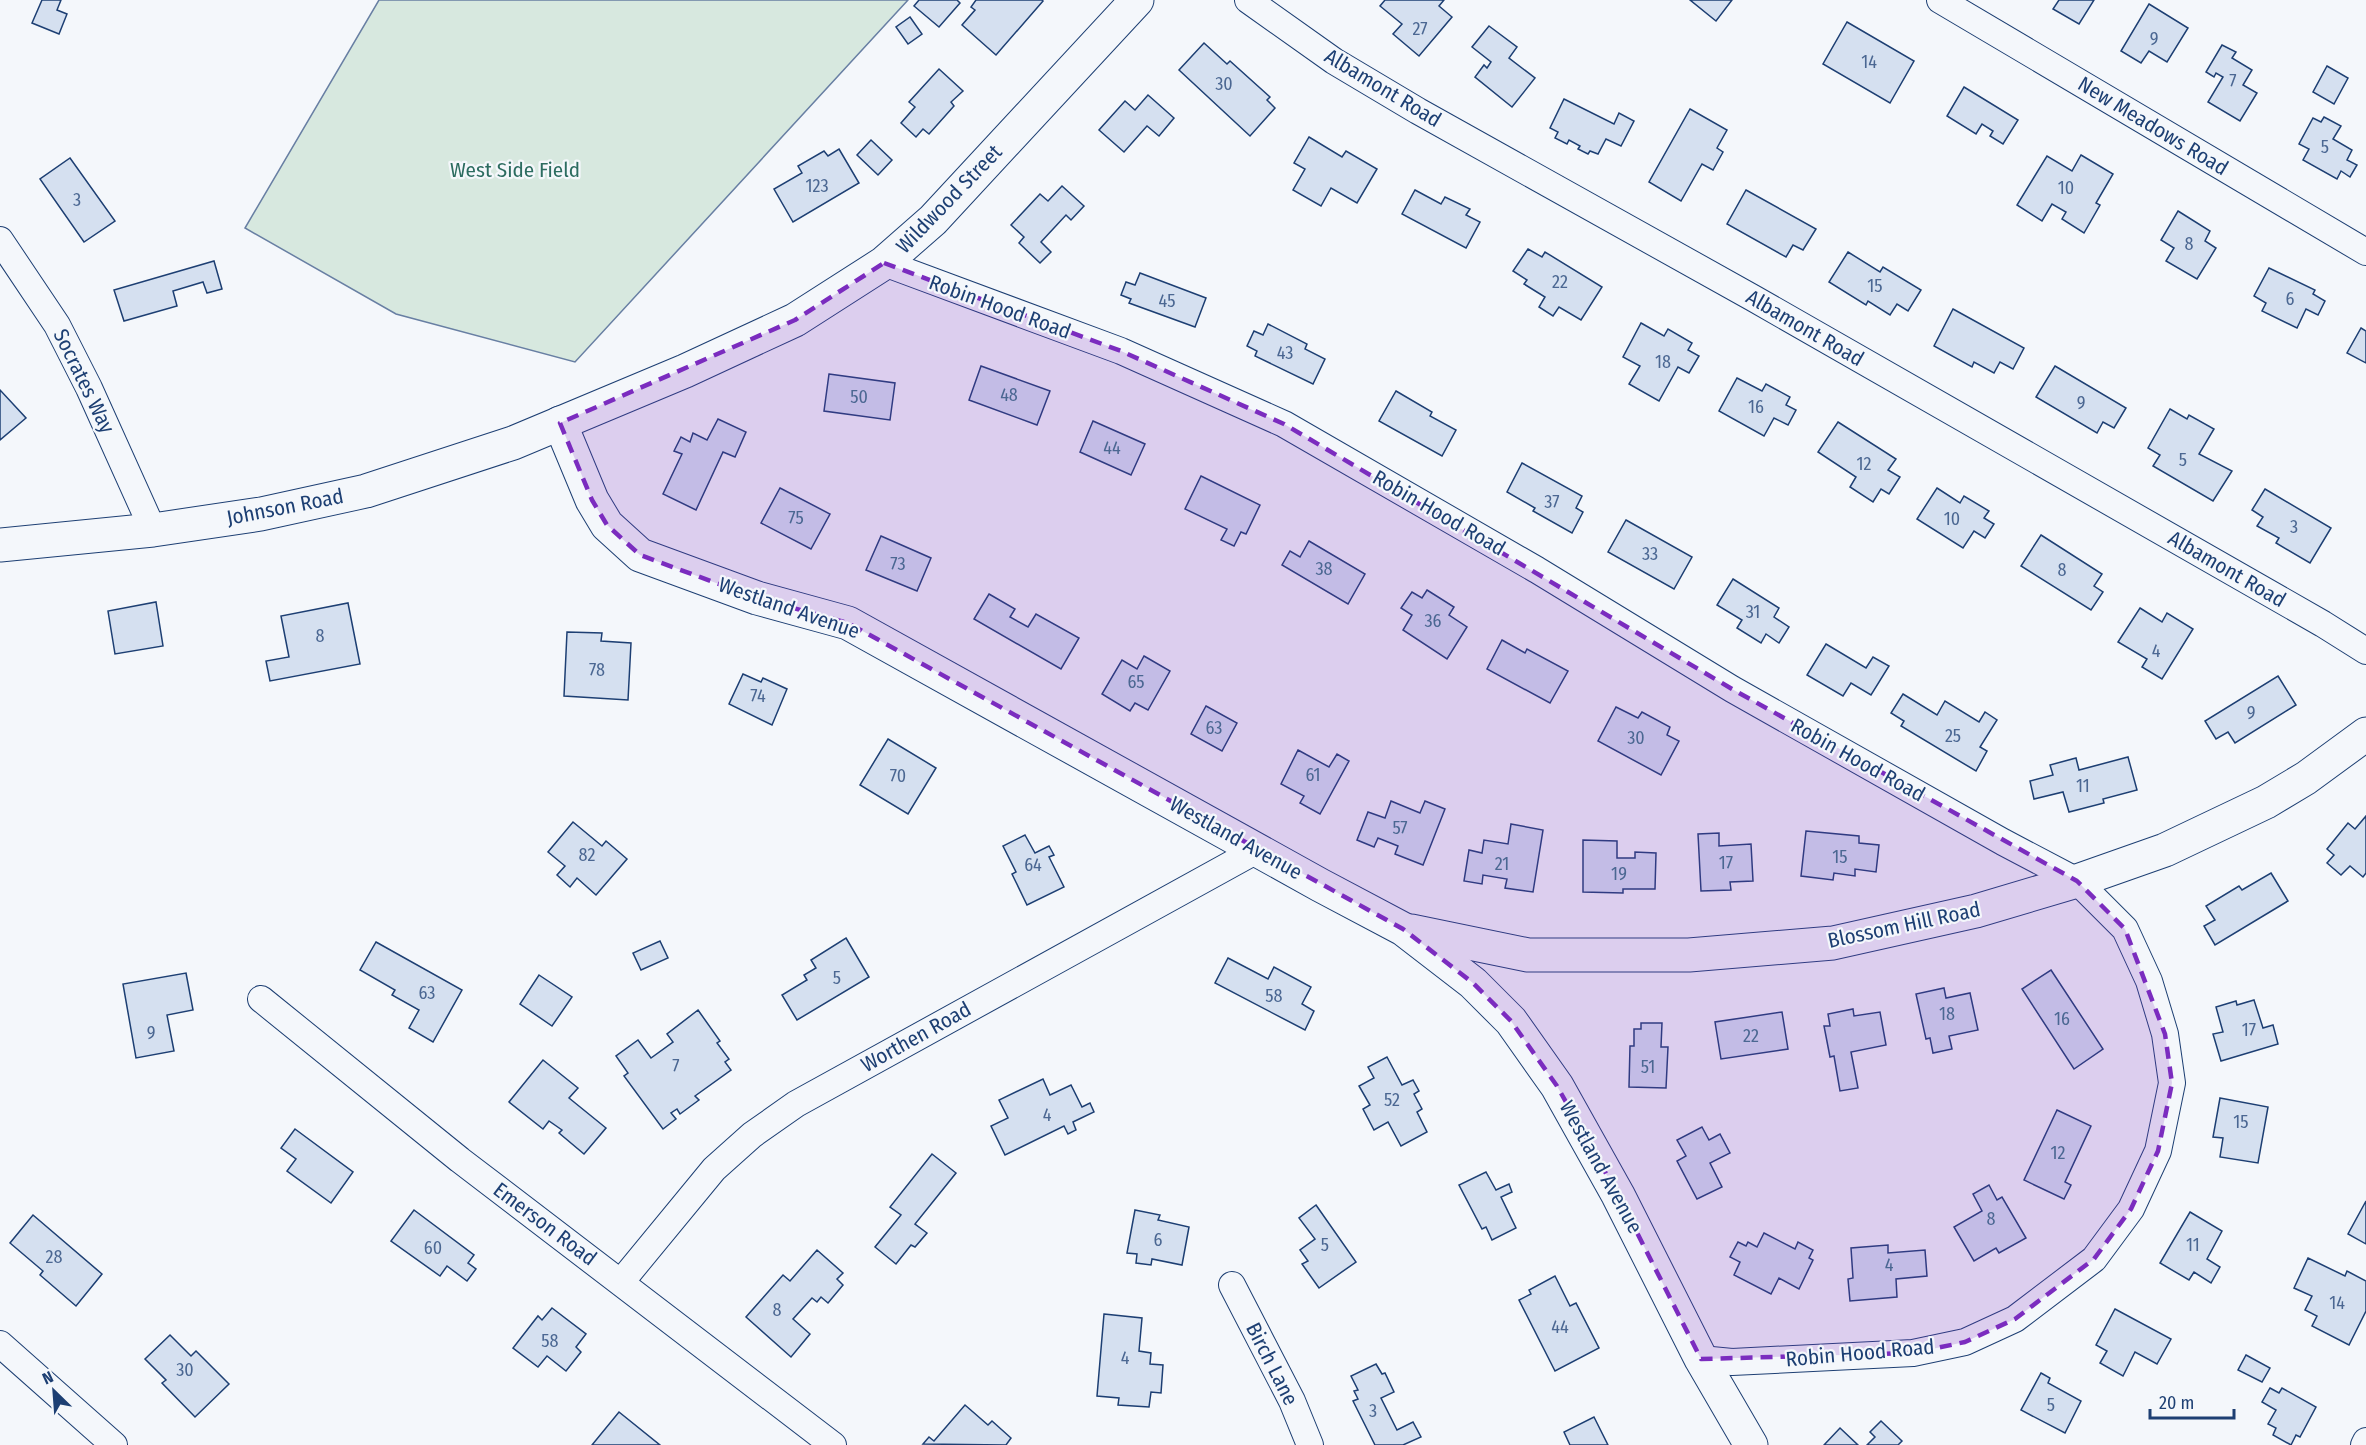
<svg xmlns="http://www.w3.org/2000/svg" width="2366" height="1445" viewBox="0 0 2366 1445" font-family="'Fira Sans Condensed',sans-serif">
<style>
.green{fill:#d7e8df;stroke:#687fa3;stroke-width:1.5}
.building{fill:#d5e0f0;stroke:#1d3f73;stroke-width:1.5}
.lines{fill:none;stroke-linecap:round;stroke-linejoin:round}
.street-casing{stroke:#1d3f73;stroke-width:28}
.secondary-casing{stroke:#1d3f73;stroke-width:35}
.street{stroke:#f4f7fb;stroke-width:26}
.secondary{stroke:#f4f7fb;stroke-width:33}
.marked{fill:#7b2cbf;fill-opacity:0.2;stroke:#7b2cbf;stroke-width:4.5;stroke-dasharray:12 8;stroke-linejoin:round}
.labels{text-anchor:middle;stroke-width:4.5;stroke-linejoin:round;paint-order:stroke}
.number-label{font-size:18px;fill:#4b6792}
.street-label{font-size:21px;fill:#1d3f73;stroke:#f4f7fb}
.park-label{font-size:21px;fill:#2c6c60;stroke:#f4f7fb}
</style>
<rect width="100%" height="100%" fill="#f4f7fb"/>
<path class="green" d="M379,0H908L575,362L396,314L245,228Z"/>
<g class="building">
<path d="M42,0H61L57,10L67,14L59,34L32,23Z"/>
<path d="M919,0H957L960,3L939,27L914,6Z"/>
<path d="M976,0H1042L1043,1L996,55L962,25L975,10L971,7Z"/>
<path d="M1385,0H1444L1439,6L1452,17L1419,56L1393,34L1402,24L1380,6Z"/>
<path d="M1690,0H1732L1716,21Z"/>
<path d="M2059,0H2094L2079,24L2053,9Z"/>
<path d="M2149,4L2188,28L2167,62L2149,51L2141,63L2121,51Z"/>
<path d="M910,17L922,34L908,44L896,27Z"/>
<path d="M1847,22L1914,61L1890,103L1823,64Z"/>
<path d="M1489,26L1517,47L1509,58L1535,78L1512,107L1475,77L1484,65L1487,68L1491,62L1472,47Z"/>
<path d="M1204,43L1227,64L1230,61L1270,97L1267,100L1275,108L1250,136L1179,70Z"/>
<path d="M2222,45L2236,52L2232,58L2252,70L2243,85L2257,93L2240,121L2208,102L2223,77L2216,73L2214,77L2206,72Z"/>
<path d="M2327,66L2348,78L2334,104L2313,92Z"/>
<path d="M939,69L963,91L951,102L954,106L929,134L923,129L916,137L901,123L915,107L909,102Z"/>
<path d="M1964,87L2018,120L2003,144L1990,136L1993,131L1982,124L1976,134L1947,116Z"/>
<path d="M1148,95L1174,118L1159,136L1147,126L1124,152L1099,130L1125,101L1135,110Z"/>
<path d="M1564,99L1614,124L1619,113L1634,121L1621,146L1606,139L1598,154L1590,151L1588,154L1578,149L1580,146L1569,140L1567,144L1555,138L1558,132L1550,128Z"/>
<path d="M1690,109L1727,130L1717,148L1723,152L1713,170L1702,164L1681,201L1649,182Z"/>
<path d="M2324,117L2341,126L2333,139L2352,150L2347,160L2357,165L2350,177L2341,171L2337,179L2303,160L2309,149L2299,144L2313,118L2321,122Z"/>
<path d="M1309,137L1342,157L1346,151L1377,169L1357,203L1331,188L1321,206L1293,190L1305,169L1294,163Z"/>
<path d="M871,140L892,160L878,175L857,155Z"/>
<path d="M839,149L859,183L793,222L774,189L802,173L798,166L824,151L828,156Z"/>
<path d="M2081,155L2113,174L2096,203L2100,205L2084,233L2062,219L2066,212L2052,204L2042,221L2017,205L2047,156L2072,171Z"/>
<path d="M70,158L115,221L84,242L40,179Z"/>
<path d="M1062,186L1084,206L1071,220L1066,215L1041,242L1051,252L1040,263L1019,243L1024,237L1011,225L1040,194L1048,201Z"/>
<path d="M1415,190L1441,204L1445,197L1470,209L1466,215L1480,222L1466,248L1402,214Z"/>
<path d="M1746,190L1816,229L1803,250L1793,245L1786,257L1727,224Z"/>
<path d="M2178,211L2210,231L2205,241L2216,248L2197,279L2166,261L2174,248L2161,240Z"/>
<path d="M1528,249L1542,257L1545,252L1602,287L1581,320L1559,307L1553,316L1539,307L1545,297L1524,284L1527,280L1513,271Z"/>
<path d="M1848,252L1880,272L1883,267L1921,290L1908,311L1897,304L1890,315L1868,301L1866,305L1829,282Z"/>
<path d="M214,261L222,289L207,293L203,282L173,291L177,306L124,321L114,290Z"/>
<path d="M2269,268L2315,290L2313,294L2325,301L2318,315L2306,309L2297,328L2262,311L2266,303L2254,296Z"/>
<path d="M1140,273L1206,298L1195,327L1129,303L1131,299L1121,295L1126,282L1135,285Z"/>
<path d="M1953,309L2024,348L2013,369L2000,362L1994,373L1974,362L1972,367L1934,346Z"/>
<path d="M1641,323L1664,336L1668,329L1692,343L1688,350L1699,356L1689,373L1678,367L1659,401L1629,384L1640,366L1623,357Z"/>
<path d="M1268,324L1307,344L1305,349L1325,359L1313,384L1255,356L1257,351L1247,346L1254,331L1263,335Z"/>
<path d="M2361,328L2366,331V363L2347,353Z"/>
<path d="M981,366L1050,391L1037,425L969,400Z"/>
<path d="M2055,366L2126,408L2114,428L2103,422L2097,433L2036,397Z"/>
<path d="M829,374L895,383L890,420L824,411Z"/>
<path d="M1737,378L1762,391L1766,384L1790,397L1786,405L1796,410L1788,425L1774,418L1764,436L1719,411Z"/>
<path d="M0,390L26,418L0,440Z"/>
<path d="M1396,391L1432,412L1430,416L1456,430L1442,456L1379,421Z"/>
<path d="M2170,409L2187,419L2189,415L2214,429L2199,454L2232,471L2213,501L2153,466L2160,455L2148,448Z"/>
<path d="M718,419L746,432L735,457L723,452L696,510L663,494L682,454L674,451L681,437L690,442L693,433L707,440Z"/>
<path d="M1093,421L1145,444L1131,475L1080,452Z"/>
<path d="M1838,422L1896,459L1888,470L1900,477L1889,494L1881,489L1873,502L1850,487L1856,477L1818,452Z"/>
<path d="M1522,463L1582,496L1576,508L1583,512L1572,533L1533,511L1535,508L1507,492Z"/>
<path d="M1201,476L1260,505L1246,534L1241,532L1234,546L1221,540L1227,529L1185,509Z"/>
<path d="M780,488L830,514L811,549L761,523Z"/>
<path d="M1937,488L1960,503L1964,496L1989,511L1984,518L1994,524L1985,538L1974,531L1963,548L1917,519Z"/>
<path d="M2265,489L2331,528L2310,563L2276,543L2279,538L2257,526L2263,517L2252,510Z"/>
<path d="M1626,520L1692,557L1674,589L1608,552Z"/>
<path d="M2041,535L2102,574L2094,586L2103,592L2091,610L2021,566Z"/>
<path d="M881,536L931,558L917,591L866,570Z"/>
<path d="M1309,541L1365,574L1348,604L1282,565L1290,551L1300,557Z"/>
<path d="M1733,579L1779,608L1774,617L1789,627L1779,643L1766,634L1761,643L1737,628L1742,620L1717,605Z"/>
<path d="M1427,590L1454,607L1449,615L1467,627L1447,659L1403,630L1412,615L1401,608L1412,592L1422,598Z"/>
<path d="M989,594L1015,609L1010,617L1028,627L1036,614L1079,638L1061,669L974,619Z"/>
<path d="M156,602L163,646L115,654L108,611Z"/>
<path d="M348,603L360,664L270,681L266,661L289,657L281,616Z"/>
<path d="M2140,608L2162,622L2167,613L2193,629L2162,679L2142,667L2147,659L2118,642Z"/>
<path d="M567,632L602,633L601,641L631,643L628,700L564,696Z"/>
<path d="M1502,640L1525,653L1527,649L1568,671L1550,703L1487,669Z"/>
<path d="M1826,644L1866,668L1873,657L1889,666L1871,695L1851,683L1843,696L1807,675Z"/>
<path d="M1144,656L1170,671L1148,710L1135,703L1130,711L1102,694L1122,660L1137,669Z"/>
<path d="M743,674L761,682L763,678L787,689L772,725L729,704Z"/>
<path d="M2278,676L2296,705L2235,743L2228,732L2216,739L2205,721Z"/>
<path d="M1903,694L1937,715L1945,701L1979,722L1985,712L1997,720L1980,747L1987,751L1976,771L1901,726L1904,721L1891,713Z"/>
<path d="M1206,706L1237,723L1222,751L1191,734Z"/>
<path d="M1616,707L1638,718L1642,712L1670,727L1667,735L1679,741L1661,775L1598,741Z"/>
<path d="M888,739L936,768L908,814L860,785Z"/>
<path d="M1298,750L1329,767L1337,754L1349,761L1320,814L1300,803L1304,796L1281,784Z"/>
<path d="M2128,757L2137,790L2103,799L2104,803L2069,812L2063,792L2034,799L2030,781L2053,775L2050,765L2076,758L2079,770Z"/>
<path d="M1391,801L1420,813L1425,801L1445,809L1423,865L1395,854L1398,846L1378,838L1374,847L1357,840L1368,812L1385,818Z"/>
<path d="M2366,816V873L2363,877L2350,866L2341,875L2327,863L2334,855L2327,849L2348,823L2355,829Z"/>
<path d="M573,822L602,846L606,841L627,859L596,895L577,878L570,887L557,875L565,866L548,852Z"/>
<path d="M1511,824L1543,830L1533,892L1505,888L1507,879L1483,875L1482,884L1464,881L1469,850L1482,853L1484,840L1508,844Z"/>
<path d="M1806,831L1859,836V843L1879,845L1876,872L1855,869V876L1834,873L1833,880L1801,876Z"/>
<path d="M1719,833V846L1751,844L1753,881L1730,882L1731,890L1701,891L1698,834Z"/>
<path d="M1025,835L1035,853L1049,846L1054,855L1049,857L1064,887L1027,905L1012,874L1016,872L1003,846Z"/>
<path d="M1583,840L1617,841V858H1635V852L1656,853L1655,889H1623V893L1583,892Z"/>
<path d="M2271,873L2288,901L2215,945L2204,926L2215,920L2206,906L2239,886L2242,890Z"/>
<path d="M846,938L869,977L797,1020L782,995L807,980L804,975L816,968L811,960Z"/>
<path d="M660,941L668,958L641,970L633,953Z"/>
<path d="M376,942L462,990L433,1042L409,1028L419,1010L392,995L395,990L360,970Z"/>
<path d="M1228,958L1268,979L1274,967L1311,987L1302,1004L1314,1011L1305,1030L1215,983Z"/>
<path d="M2051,970L2103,1049L2074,1069L2022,989Z"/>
<path d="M186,973L193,1010L167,1015L174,1051L136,1058L123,984Z"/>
<path d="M539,975L572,997L552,1026L520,1004Z"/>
<path d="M1944,988L1946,998L1970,993L1978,1030L1949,1036L1952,1049L1933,1053L1930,1038L1926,1039L1916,994Z"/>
<path d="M2254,1000L2263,1028L2273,1025L2278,1044L2221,1061L2213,1034L2223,1032L2216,1007L2236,1001L2237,1005Z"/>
<path d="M1853,1009L1854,1016L1880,1012L1886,1045L1851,1052L1858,1088L1840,1091L1834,1056L1830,1057L1824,1026H1830L1828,1014Z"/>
<path d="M698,1010L720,1041L717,1043L729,1059L725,1062L731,1070L695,1096L699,1100L680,1114L677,1109L671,1113L676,1119L663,1129L624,1076L628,1073L616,1056L638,1040L651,1058L673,1042L667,1034Z"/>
<path d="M1782,1012L1788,1049L1721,1059L1715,1022Z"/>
<path d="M1641,1023H1662L1661,1047H1668L1666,1088L1629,1087L1630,1046H1634V1029H1641Z"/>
<path d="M1387,1057L1402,1085L1413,1080L1419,1091L1414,1094L1422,1109L1417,1112L1427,1132L1401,1146L1388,1122L1374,1130L1363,1109L1370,1105L1359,1086L1374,1078L1368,1067Z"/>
<path d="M543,1060L578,1088L569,1098L606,1128L584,1154L559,1133L562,1130L549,1121L543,1129L509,1102Z"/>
<path d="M1043,1079L1050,1095L1071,1085L1082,1107L1090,1103L1094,1112L1073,1122L1076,1130L1068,1134L1064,1126L1005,1155L991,1126L1008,1118L999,1100Z"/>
<path d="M2220,1098L2268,1107L2258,1163L2220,1157L2223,1138L2213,1137Z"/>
<path d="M2057,1110L2091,1126L2065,1182L2071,1185L2064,1199L2024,1180Z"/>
<path d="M1702,1127L1709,1140L1720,1134L1730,1153L1710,1163L1722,1187L1697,1199L1677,1161L1686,1156L1677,1140Z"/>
<path d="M295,1129L353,1172L331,1203L287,1171L296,1159L281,1148Z"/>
<path d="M932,1154L956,1173L915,1224L927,1233L915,1247L911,1245L896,1264L875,1247L901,1215L890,1207Z"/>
<path d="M1486,1172L1496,1190L1509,1184L1512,1192L1501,1197L1516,1228L1492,1240L1486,1227L1482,1229L1459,1185Z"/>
<path d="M1989,1185L1997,1200L2002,1197L2026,1238L1999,1253L1996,1248L1974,1261L1954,1227L1982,1211L1973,1194Z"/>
<path d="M2366,1201V1244L2348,1234Z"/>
<path d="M1316,1205L1356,1262L1319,1288L1302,1264L1308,1261L1300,1250L1315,1239L1299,1218Z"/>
<path d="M414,1210L474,1255L468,1263L476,1269L467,1281L447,1266L440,1276L391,1241Z"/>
<path d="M1135,1210L1160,1215L1158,1220L1189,1227L1182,1265L1152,1259L1151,1265L1136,1263L1137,1254L1127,1253Z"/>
<path d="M2190,1212L2222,1231L2207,1259L2220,1267L2211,1283L2194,1272L2189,1280L2160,1263Z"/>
<path d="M33,1215L102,1274L76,1306L40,1275L43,1271L10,1243Z"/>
<path d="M1764,1233L1795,1249L1798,1242L1813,1250L1809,1258L1813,1260L1799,1289L1779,1278L1771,1294L1734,1275L1740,1262L1730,1257L1738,1242L1746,1246L1748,1242L1757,1247Z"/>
<path d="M1888,1245V1253L1925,1250L1927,1276L1896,1279L1897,1297L1850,1301L1848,1279L1853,1278L1851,1248Z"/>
<path d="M817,1250L843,1273L837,1279L843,1285L828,1303L821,1297L817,1302L812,1298L793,1319L810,1334L791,1357L746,1317L783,1275L790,1281Z"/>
<path d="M2308,1258L2345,1276L2347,1271L2366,1281V1311L2349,1345L2312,1326L2317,1316L2305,1310L2312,1296L2294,1288Z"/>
<path d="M1555,1276L1570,1306L1576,1303L1599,1348L1555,1371L1519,1300L1531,1294L1529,1290Z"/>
<path d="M552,1308L586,1334L576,1347L581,1352L566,1371L547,1356L538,1367L513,1348L538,1316L542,1320Z"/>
<path d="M2115,1309L2171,1339L2157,1364L2135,1352L2123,1376L2100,1363L2107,1351L2096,1345Z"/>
<path d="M1104,1314L1142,1318L1139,1351L1151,1353L1150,1364L1163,1365L1161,1393L1151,1392L1149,1407L1118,1405L1119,1398L1097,1396Z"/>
<path d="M170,1335L191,1356L196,1351L229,1384L195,1417L162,1383L166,1380L145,1359Z"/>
<path d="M2246,1355L2270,1368L2262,1382L2238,1370Z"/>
<path d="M1376,1364L1382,1374L1385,1373L1394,1392L1381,1398L1397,1430L1413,1422L1421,1437L1403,1445H1375L1353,1401L1358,1399L1354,1391L1358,1390L1351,1376Z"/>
<path d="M2041,1373L2050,1378L2048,1383L2081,1401L2065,1433L2021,1410Z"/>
<path d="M2270,1388L2279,1393L2282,1388L2316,1407L2300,1437L2296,1435L2291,1445L2273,1435L2276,1428L2268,1424L2276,1410L2262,1402Z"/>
<path d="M965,1405L988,1425L992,1421L1011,1438L1006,1445L923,1444L929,1437L934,1441Z"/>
<path d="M619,1412L660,1445H592Z"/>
<path d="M1594,1417L1608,1445H1570L1564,1432Z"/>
<path d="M1881,1421L1902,1441L1898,1445H1867L1875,1437L1870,1432Z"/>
<path d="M1840,1428L1858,1445H1824Z"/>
</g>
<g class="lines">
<defs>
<g id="street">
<path d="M1248,0L1334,61L1418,111L1753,298L2323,624L2366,651"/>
<path d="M1940,0L2366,252"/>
<path d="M0,240L57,325L89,388L153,530"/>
<path d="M884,263L1121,351L1284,424L1537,570L1732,689L2003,842L2077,881L2125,929L2149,981L2165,1034L2172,1083L2158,1151L2131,1209L2094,1259L2015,1319L1965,1342L1913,1353L1732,1362L1701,1359"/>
<path d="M261,999L460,1160L833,1445"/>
<path d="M621,1282L714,1169L752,1135L796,1104L1257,850"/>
<path d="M1232,1285L1292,1401L1310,1445"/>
<path d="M0,1344L114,1445"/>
<path d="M2364,1445L2366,1441"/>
</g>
<g id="secondary">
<path d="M560,423L592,500L607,525L640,555L757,598L848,623L1320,885L1403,929L1473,983L1511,1021L1557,1086L1618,1195L1701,1359L1751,1445"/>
<path d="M0,545L153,530L261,514L366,491L513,443L685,371L795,320L884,263L933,220L1137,0"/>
<path d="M1411,931L1528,955H1689L1833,943L1976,911L2077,881L2165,850L2266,802L2306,778L2366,734"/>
</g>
</defs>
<use href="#street" class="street-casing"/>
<use href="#secondary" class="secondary-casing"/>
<use href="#street" class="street"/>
<use href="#secondary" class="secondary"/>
</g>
<path class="marked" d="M884,263L1121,351L1284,424L1732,689L2077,881L2125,929L2165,1034L2172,1083L2158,1151L2131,1209L2094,1259L2015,1319L1965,1342L1913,1353L1701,1359L1618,1195L1557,1086L1511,1021L1473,983L1403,929L848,623L757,598L640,555L607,525L592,500L560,423L795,320Z"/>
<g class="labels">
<g class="number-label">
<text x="1420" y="35">27</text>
<text x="2154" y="45">9</text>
<text x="1869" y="68">14</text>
<text x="2233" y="87">7</text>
<text x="1224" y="90">30</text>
<text x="2325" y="153">5</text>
<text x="817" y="192">123</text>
<text x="2066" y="194">10</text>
<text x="77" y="206">3</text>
<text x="2189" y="250">8</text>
<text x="1560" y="288">22</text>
<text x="1875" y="292">15</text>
<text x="2290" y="305">6</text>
<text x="1167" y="307">45</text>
<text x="1285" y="359">43</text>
<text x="1663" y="368">18</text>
<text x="1009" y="401">48</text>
<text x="859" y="403">50</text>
<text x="2081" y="409">9</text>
<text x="1756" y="413">16</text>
<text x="1112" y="454">44</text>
<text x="2183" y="466">5</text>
<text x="1864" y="470">12</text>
<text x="1552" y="508">37</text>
<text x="796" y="524">75</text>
<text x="1952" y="525">10</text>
<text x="2294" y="533">3</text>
<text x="1650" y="560">33</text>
<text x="898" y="570">73</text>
<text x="1324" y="575">38</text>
<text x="2062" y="576">8</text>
<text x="1753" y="618">31</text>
<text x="1433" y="627">36</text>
<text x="320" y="642">8</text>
<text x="2156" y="657">4</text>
<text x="597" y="676">78</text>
<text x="1136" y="688">65</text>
<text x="758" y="702">74</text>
<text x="2251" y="719">9</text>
<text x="1214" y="734">63</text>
<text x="1953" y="742">25</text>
<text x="1636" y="744">30</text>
<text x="1313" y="781">61</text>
<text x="898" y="782">70</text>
<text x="2083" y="792">11</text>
<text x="1400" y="834">57</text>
<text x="587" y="861">82</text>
<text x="1840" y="863">15</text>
<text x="1726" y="869">17</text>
<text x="1502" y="870">21</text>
<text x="1033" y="871">64</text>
<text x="1619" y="880">19</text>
<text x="837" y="984">5</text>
<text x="427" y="999">63</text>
<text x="1274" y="1002">58</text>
<text x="1947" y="1020">18</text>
<text x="2062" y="1025">16</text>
<text x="2249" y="1036">17</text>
<text x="151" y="1039">9</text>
<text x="1751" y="1042">22</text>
<text x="676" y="1072">7</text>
<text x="1648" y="1073">51</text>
<text x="1392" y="1106">52</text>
<text x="1047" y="1121">4</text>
<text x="2241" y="1128">15</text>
<text x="2058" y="1159">12</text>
<text x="1991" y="1225">8</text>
<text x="1158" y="1246">6</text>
<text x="1325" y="1251">5</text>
<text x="2193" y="1251">11</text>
<text x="433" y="1254">60</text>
<text x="54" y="1263">28</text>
<text x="1889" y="1271">4</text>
<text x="2337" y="1309">14</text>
<text x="777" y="1316">8</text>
<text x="1560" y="1333">44</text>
<text x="550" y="1347">58</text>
<text x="1125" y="1364">4</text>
<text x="185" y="1376">30</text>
<text x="2051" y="1411">5</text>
<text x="1373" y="1417">3</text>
</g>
<g class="street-label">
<text transform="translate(1383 88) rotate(31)" y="7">Albamont Road</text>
<text transform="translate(2153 126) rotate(31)" y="7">New Meadows Road</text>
<text transform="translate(949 199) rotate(-46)" y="7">Wildwood Street</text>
<text transform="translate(1000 307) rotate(20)" y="7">Robin Hood Road</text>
<text transform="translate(1805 328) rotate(30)" y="7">Albamont Road</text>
<text transform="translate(84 381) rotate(64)" y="7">Socrates Way</text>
<text transform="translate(285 507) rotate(-11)" y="7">Johnson Road</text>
<text transform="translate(1439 513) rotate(30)" y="7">Robin Hood Road</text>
<text transform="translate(2227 569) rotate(30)" y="7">Albamont Road</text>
<text transform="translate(789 608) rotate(19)" y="7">Westland Avenue</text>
<text transform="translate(1858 760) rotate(29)" y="7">Robin Hood Road</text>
<text transform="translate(1236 838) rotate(29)" y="7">Westland Avenue</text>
<text transform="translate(1904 925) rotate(-12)" y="7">Blossom Hill Road</text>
<text transform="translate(916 1037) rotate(-29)" y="7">Worthen Road</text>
<text transform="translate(1601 1167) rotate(61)" y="7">Westland Avenue</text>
<text transform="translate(545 1224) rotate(37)" y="7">Emerson Road</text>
<text transform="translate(1860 1353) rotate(-5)" y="7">Robin Hood Road</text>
<text transform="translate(1272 1364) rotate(63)" y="7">Birch Lane</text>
</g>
<g class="park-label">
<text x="515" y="177">West Side Field</text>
</g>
</g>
<g transform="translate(54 1391) rotate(335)" stroke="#f4f7fb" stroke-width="4.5" paint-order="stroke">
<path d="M0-4.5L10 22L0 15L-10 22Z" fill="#1d3f73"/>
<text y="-9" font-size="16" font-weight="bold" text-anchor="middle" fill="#1d3f73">N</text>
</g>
<path d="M2150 1409v9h84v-9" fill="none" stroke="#1d3f73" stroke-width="3"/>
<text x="2159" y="1409" font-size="18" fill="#1d3f73" stroke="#f4f7fb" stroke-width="4.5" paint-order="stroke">20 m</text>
</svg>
